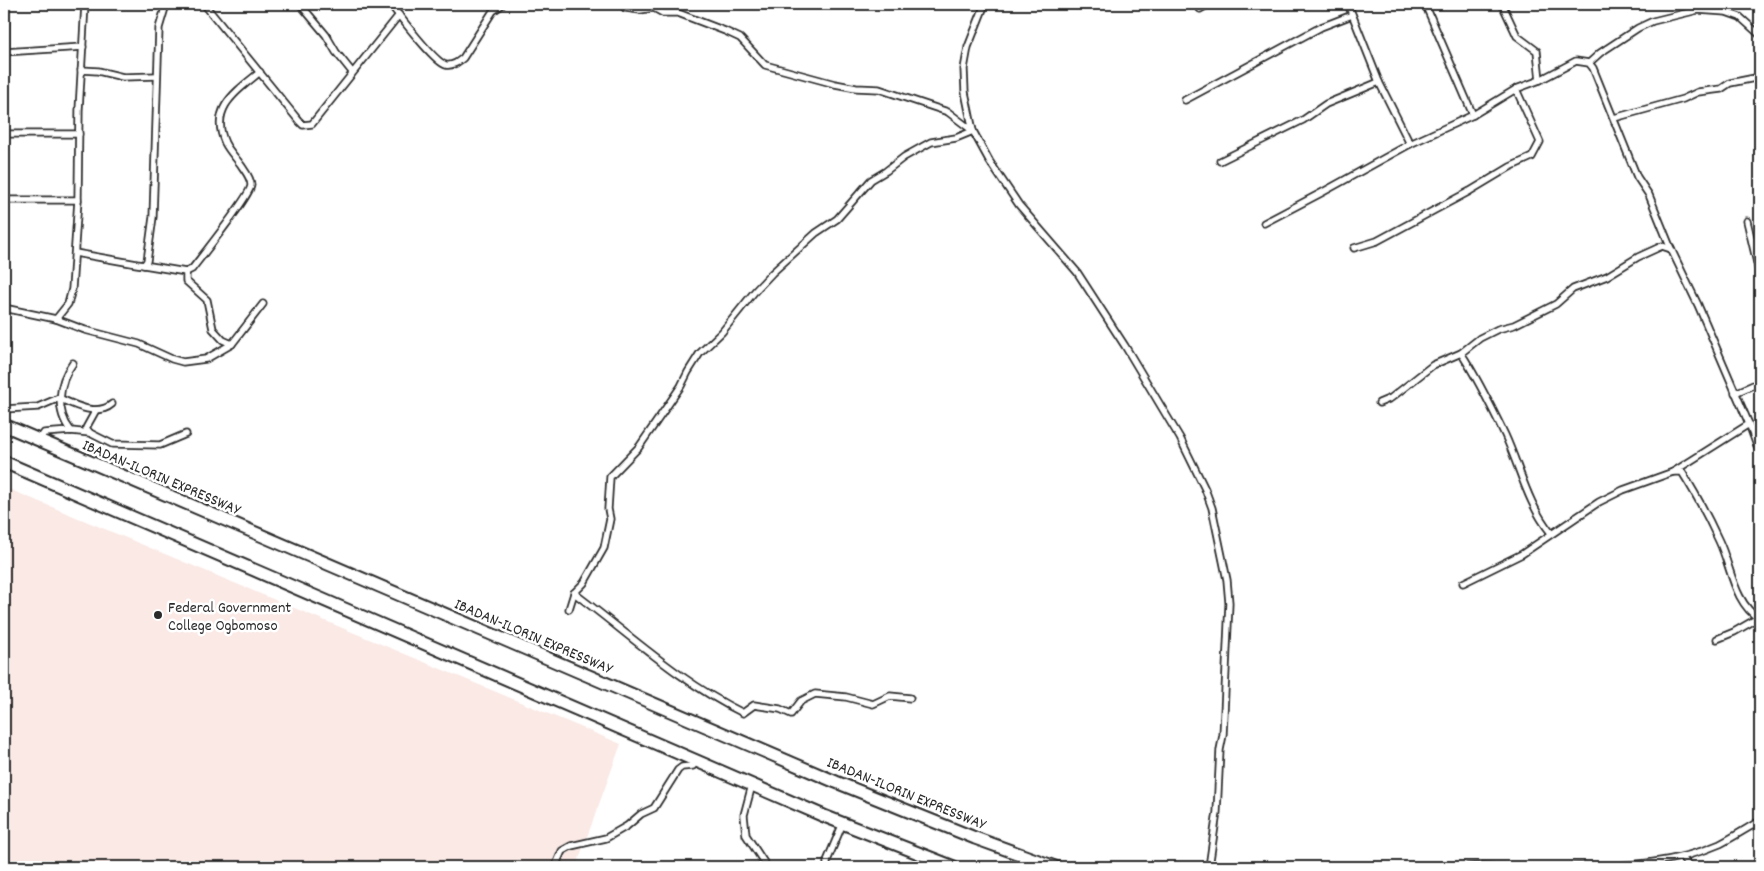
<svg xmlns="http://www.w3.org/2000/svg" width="1764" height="871" viewBox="0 0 1764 871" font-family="Dekko,sans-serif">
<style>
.built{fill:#fae9e5}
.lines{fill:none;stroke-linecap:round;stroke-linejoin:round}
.minor-casing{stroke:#2b2b2b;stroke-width:9}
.motorway-casing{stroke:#2b2b2b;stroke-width:15}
.minor{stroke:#fff;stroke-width:5.5}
.motorway{stroke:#fff;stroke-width:11}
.poi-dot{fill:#2b2b2b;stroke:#fff;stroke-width:2}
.labels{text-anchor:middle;stroke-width:5;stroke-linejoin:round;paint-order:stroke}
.street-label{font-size:16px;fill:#2b2b2b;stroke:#fff}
.poi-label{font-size:16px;fill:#2b2b2b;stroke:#fff;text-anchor:start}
</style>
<rect width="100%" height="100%" fill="#fff"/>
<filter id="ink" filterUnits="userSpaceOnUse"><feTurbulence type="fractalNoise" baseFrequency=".02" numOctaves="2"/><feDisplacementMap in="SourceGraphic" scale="10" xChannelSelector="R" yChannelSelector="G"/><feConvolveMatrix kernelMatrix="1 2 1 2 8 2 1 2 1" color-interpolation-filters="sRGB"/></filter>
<g filter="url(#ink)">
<path class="built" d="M4,487L621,744L576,867H4Z"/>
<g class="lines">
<defs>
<g id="minor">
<path d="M204,4L299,121L303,125L312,124L399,15"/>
<path d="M300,4L326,35L336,52L352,72"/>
<path d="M390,4C399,15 435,63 446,65C453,66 458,62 463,58L493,11L503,4"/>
<path d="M985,4L968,47L964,69L965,92L973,131L990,162L1019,205L1077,272L1125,346L1180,438L1205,489L1212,508L1227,580L1229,603L1223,735L1220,750L1217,812L1209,867"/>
<path d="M1348,4L1379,82L1410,144"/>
<path d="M1425,4L1473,115"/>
<path d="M1502,4L1517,36L1537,51L1540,80"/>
<path d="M625,8L640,10L654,8L663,13H678L725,31L740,38L765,65L835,84L856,88L879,89L948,112L973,131"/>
<path d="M1200,9L1209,4"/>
<path d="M4,52L83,47"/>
<path d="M5,52L6,4"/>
<path d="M1589,63L1600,53L1638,28L1653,21L1698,10L1726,12L1740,17L1760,35"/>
<path d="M81,70L98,71L123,77L157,76"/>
<path d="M1185,100L1321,27L1352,15"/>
<path d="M1614,118L1683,99L1698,92L1721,89L1730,83L1760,77"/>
<path d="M4,134H79"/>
<path d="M1220,161L1303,120L1326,104L1379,82"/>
<path d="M4,200H78"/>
<path d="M1747,221L1760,276"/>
<path d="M1264,223L1323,192L1410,144L1473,115L1516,89L1540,80L1576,61L1589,63L1593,68L1637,177L1649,195L1671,249L1698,305L1749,424L1760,454"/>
<path d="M1354,248L1377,241L1470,191L1510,167L1532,157L1540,142L1516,89"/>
<path d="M75,253L137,264L144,265L147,261L153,217L159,28L165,8L168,4"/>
<path d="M144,265L186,272L192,269C201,257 251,195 251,185C251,178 245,171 241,165C236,158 229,151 225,143C209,108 237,91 260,72"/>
<path d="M186,272V281L207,300L213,329L223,340L232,344"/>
<path d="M4,308L56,319L85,330L139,344L172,359L183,362L206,359L232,344L263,304"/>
<path d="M56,319L68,304L72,289L78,200L79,110L85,4"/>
<path d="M1461,353C1478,379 1492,408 1505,435C1520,468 1528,505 1551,533"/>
<path d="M1735,393L1760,382"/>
<path d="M1379,403L1391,398L1433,365L1461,353L1480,338L1498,329L1514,325L1556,304L1573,289L1607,276L1638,257L1662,246L1671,249"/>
<path d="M4,409L38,407L59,398C74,405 97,417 112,404"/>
<path d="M71,431C55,411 58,383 73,363"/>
<path d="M90,433L86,428L96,410"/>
<path d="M39,440L44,433L71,431L90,433L112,444L160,445L186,434"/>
<path d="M1673,472H1682C1696,494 1708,517 1719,541C1731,566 1734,604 1760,619"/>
<path d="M1463,583L1522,554L1599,502L1623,490L1673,472L1749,424"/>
<path d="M574,593C629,634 681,683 743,713L754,705L780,709L791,714L801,701L815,694L846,697L873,704L890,696L910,698"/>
<path d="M569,609L574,593L584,583L604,548L610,519L608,509L610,477L639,447L681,386L688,372L700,353L722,332L755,291L772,273L816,233L837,219L871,180L886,171L904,157L931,142L956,138L973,131"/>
<path d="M1717,639L1734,632L1760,617"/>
<path d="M752,785L744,815L746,835L767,867"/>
<path d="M1682,857L1689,867"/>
<path d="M555,867L562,851L571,846L606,838L627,826L641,814L654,808L678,770L682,767L693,766L696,760"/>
<path d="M827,867V861L843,823"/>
<path d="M1467,867L1481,866L1510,867"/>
<path d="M1573,867C1622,867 1675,864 1720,844C1734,837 1747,828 1760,821"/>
</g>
<g id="motorway">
<path d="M4,425L836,782L975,838L1055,867"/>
<path d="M4,462L824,816L954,867"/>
</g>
</defs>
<use href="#minor" class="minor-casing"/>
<use href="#motorway" class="motorway-casing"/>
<use href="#minor" class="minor"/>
<use href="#motorway" class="motorway"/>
</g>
</g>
<circle class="poi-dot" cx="158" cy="615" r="5"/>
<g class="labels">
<g class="street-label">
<text transform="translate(162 476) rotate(23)" y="6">IBADAN-ILORIN EXPRESSWAY</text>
<text transform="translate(534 635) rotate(23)" y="6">IBADAN-ILORIN EXPRESSWAY</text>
<text transform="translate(907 792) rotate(22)" y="6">IBADAN-ILORIN EXPRESSWAY</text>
</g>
<g class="poi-label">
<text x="168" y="612">Federal Government<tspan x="168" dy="18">College Ogbomoso</tspan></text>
</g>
</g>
<rect width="1764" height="871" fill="none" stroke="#fff" stroke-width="20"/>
<rect x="10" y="10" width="1744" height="851" fill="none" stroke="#2b2b2b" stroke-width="2" filter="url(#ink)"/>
</svg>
